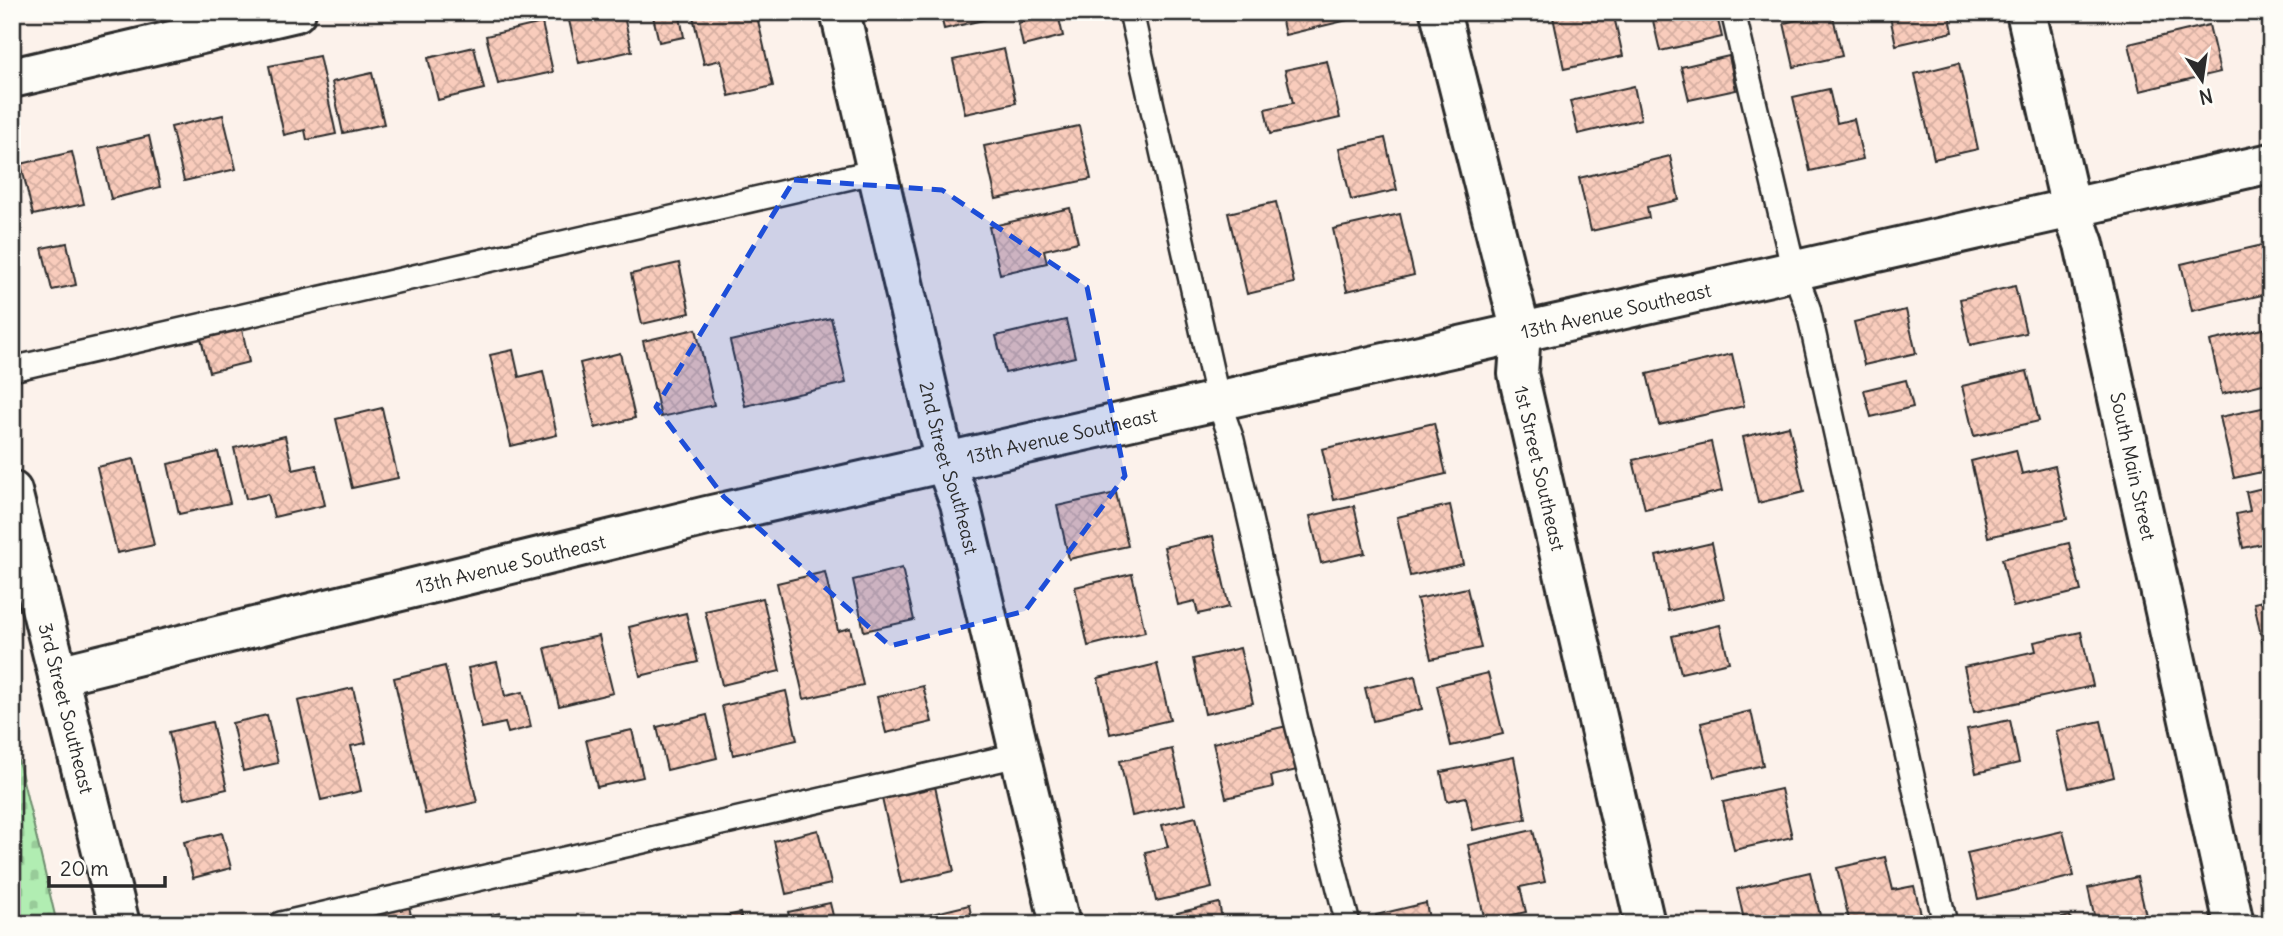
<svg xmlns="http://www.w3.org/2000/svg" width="2283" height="936" viewBox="0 0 2283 936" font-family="Delius,sans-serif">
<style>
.cemetery{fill:url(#cemetery-stones);stroke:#6e8c6e;stroke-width:2}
.building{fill:url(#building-cross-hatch);stroke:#2b2b2b;stroke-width:2}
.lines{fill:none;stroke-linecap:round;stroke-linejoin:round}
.service-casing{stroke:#2b2b2b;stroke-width:28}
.minor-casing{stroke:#2b2b2b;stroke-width:44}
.tertiary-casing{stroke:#2b2b2b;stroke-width:44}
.service{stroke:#fdfcf7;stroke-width:23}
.minor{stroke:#fdfcf7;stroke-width:38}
.tertiary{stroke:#fdfcf7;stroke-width:38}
.marked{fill:#1d4ed8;fill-opacity:0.2;stroke:#1d4ed8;stroke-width:5;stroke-dasharray:14 9;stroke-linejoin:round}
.labels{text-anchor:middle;stroke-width:5;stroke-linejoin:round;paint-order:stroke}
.street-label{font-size:19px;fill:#2b2b2b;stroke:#fdfcf7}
</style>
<defs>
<pattern id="cemetery-stones" width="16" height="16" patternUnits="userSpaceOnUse" patternTransform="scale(1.75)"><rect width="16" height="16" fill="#b1edb2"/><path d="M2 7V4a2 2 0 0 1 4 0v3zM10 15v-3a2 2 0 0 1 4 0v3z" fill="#98cb99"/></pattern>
<pattern id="building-cross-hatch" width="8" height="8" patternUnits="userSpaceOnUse" patternTransform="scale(1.75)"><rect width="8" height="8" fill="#f9ccbc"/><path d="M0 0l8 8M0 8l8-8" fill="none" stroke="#d6afa2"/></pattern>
</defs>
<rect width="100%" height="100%" fill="#fcf2eb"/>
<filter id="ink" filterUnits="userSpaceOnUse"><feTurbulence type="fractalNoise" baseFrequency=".0143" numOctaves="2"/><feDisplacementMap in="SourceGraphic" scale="14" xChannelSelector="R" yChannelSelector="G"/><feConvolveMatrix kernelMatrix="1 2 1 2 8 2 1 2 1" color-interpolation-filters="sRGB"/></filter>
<g filter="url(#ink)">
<path class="cemetery" d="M12,734L57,924H12Z"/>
<g class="building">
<path d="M567,12H623L632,51L579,63Z"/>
<path d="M652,12H679L684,37L659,42Z"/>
<path d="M692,12H756L773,86L729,96L721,60L704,64Z"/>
<path d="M940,12H999L1000,16L944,29Z"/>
<path d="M1280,12H1373V14L1285,35Z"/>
<path d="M1552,12H1613L1623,56L1564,69Z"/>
<path d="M1651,12H1716L1722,37L1660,51Z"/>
<path d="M1832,12L1842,56L1794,67L1784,23Z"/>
<path d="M1889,12H1949L1953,32L1896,45Z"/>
<path d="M1058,14L1063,36L1023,46L1018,23Z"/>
<path d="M542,23L553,72L498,84L486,36Z"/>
<path d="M2209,25L2220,72L2140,91L2129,44Z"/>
<path d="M474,47L484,89L438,100L428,58Z"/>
<path d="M1004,49L1016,103L965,114L953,60Z"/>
<path d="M319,56L336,134L307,140L305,130L284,135L269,66Z"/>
<path d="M1729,56L1736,90L1689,100L1681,67Z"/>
<path d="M1327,61L1340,118L1270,134L1265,109L1293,103L1285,70Z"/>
<path d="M1959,63L1978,149L1934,159L1915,74Z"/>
<path d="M372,73L384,124L343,133L332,82Z"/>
<path d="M1634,86L1641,119L1578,134L1570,101Z"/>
<path d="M1829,89L1837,123L1854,119L1863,159L1810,171L1793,97Z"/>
<path d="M223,115L236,169L184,181L171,127Z"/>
<path d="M1079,126L1091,179L996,199L984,146Z"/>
<path d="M149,136L160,187L111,199L99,148Z"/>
<path d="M1385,138L1397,190L1351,200L1339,148Z"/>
<path d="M72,152L84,204L33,215L21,164Z"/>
<path d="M1670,156L1679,200L1647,207L1649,218L1591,231L1579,178Z"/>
<path d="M1276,202L1294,283L1247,294L1228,213Z"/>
<path d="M1070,208L1078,242L1044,250L1047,263L1000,274L989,227Z"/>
<path d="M1400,214L1414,275L1347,291L1333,229Z"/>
<path d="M67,243L76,285L52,290L42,248Z"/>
<path d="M2271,243V293L2192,311L2181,264Z"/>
<path d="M679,263L690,313L642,324L631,274Z"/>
<path d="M2015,286L2026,333L1970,345L1960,299Z"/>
<path d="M1906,310L1916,353L1864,365L1854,322Z"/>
<path d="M831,318L846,383L745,406L730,341Z"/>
<path d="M1066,320L1075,357L1005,373L996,336Z"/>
<path d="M2271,327V382L2222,394L2210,341Z"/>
<path d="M242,329L249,362L209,372L201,338Z"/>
<path d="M696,329L714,405L661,417L643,341Z"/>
<path d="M513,350L519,377L543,371L557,435L511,446L490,355Z"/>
<path d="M620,353L635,418L595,428L580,363Z"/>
<path d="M1732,354L1744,406L1659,425L1647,374Z"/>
<path d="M2027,371L2039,421L1974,436L1962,386Z"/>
<path d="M1906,380L1913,407L1871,417L1864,390Z"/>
<path d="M2271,406V470L2234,478L2220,417Z"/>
<path d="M382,408L398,478L352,488L336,419Z"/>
<path d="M1434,423L1446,474L1334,500L1322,449Z"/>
<path d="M1789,426L1804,492L1758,503L1743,437Z"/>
<path d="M285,436L293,470L316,465L325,505L274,517L268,494L246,499L234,448Z"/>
<path d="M1711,442L1722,491L1645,509L1633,460Z"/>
<path d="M2016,450L2022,474L2055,466L2067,519L1988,537L1971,461Z"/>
<path d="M218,452L230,503L179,514L168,464Z"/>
<path d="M134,459L154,545L117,553L97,467Z"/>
<path d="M2271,486V542L2243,548L2236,514L2250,511L2246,492Z"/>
<path d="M1116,493L1128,546L1069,559L1057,506Z"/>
<path d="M1450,505L1463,564L1410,576L1397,517Z"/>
<path d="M1354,506L1365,553L1321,563L1310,516Z"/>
<path d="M1213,536L1229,607L1198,614L1195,601L1178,605L1164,547Z"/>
<path d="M1712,543L1724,598L1668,611L1656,556Z"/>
<path d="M2069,543L2081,591L2013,607L2002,559Z"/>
<path d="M902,568L914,620L864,631L853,580Z"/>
<path d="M825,572L838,631L850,628L863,685L804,699L777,583Z"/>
<path d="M1132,574L1145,632L1088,646L1075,587Z"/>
<path d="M1467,588L1481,648L1431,659L1417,599Z"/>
<path d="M763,598L780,671L722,685L705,611Z"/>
<path d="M2271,599V649L2264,650L2254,603Z"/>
<path d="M686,613L698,662L640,676L629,627Z"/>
<path d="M1720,625L1729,662L1681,673L1672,636Z"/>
<path d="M2081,632L2093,686L1974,712L1964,667L2036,651L2034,642Z"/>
<path d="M599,636L613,693L559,706L545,648Z"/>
<path d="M1240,648L1253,703L1205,714L1193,659Z"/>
<path d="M497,662L505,696L523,692L531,727L508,733L505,723L482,728L468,668Z"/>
<path d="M1157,664L1170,720L1110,734L1098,678Z"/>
<path d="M445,666L477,802L425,814L394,678Z"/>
<path d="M1488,673L1503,734L1451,746L1437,685Z"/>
<path d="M1415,676L1422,709L1373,721L1365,688Z"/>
<path d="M923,686L932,722L886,733L877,697Z"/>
<path d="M353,688L366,743L351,746L361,791L321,800L298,701Z"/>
<path d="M786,691L797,740L733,755L722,706Z"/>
<path d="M1751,711L1763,765L1714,777L1701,723Z"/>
<path d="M267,715L278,763L243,771L232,723Z"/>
<path d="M707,715L717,758L667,770L657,727Z"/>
<path d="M2010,720L2019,763L1976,773L1967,729Z"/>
<path d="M2101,721L2114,777L2069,788L2056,731Z"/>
<path d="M212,722L227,789L184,799L169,732Z"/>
<path d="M1287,726L1297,770L1271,776L1273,787L1226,798L1213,743Z"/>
<path d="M632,730L643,777L597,787L586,740Z"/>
<path d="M1172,749L1185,804L1132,816L1120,761Z"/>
<path d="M1514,757L1526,819L1473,830L1466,797L1447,801L1441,772Z"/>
<path d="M934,782L954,871L901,883L881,794Z"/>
<path d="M1781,789L1792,837L1734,850L1723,802Z"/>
<path d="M1196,817L1212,888L1156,901L1145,852L1168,847L1162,825Z"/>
<path d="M818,830L831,884L786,894L774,841Z"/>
<path d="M1533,830L1545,882L1520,887L1526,912L1485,921L1468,845Z"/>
<path d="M2063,831L2074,876L1978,899L1967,853Z"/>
<path d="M222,833L231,868L193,878L184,842Z"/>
<path d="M1885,857L1893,890L1914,886L1921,914L1877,924H1850L1837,868Z"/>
<path d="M1810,872L1822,924H1745L1737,889Z"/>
<path d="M2137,877L2148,924H2096L2088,888Z"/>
<path d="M407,898L413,924H367L364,909Z"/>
<path d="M830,903L835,924H791L788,912Z"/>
<path d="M1219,903L1223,924H1180L1177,913Z"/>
<path d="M1426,903L1430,924H1378L1376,915Z"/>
<path d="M969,905L973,924H908L907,920Z"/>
<path d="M500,913L502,924H471L470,920Z"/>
<path d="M740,913L743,924H699V922Z"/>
<path d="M2070,916L2072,924H2037Z"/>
</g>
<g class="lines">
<defs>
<g id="service">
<path d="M1131,12L1218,401L1232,440L1296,720L1348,924"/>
<path d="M1733,12L1794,271L1808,308L1945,924"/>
<path d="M12,369L877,171"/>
<path d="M281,924L1018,755"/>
</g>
<g id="minor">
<path id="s1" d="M1440,12L1521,332L1518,374L1645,924"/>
<path id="s2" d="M2026,12L2071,208L2084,244L2234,924"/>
<path d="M12,78L296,12"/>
<path id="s3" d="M58,675L707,516L2271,163"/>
</g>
<g id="tertiary">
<path id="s4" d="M840,12L945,463L960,503L1060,924"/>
<path id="s5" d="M12,491L120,924"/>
</g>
</defs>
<use href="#service" class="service-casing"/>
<use href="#minor" class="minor-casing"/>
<use href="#tertiary" class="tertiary-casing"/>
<use href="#service" class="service"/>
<use href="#minor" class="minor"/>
<use href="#tertiary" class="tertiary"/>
</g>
</g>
<path class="marked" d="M794,180L942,190L1087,287L1125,476L1025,611L890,646L724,497L656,407Z"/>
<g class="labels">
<g class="street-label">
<text dy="7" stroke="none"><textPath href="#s3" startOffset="1600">13th Avenue Southeast</textPath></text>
<text dy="7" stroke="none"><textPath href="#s3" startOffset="1032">13th Avenue Southeast</textPath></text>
<text dy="7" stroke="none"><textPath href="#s2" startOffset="467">South Main Street</textPath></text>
<text dy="7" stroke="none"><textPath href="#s4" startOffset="469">2nd Street Southeast</textPath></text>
<text dy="7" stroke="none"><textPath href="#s1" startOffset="469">1st Street Southeast</textPath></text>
<text dy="7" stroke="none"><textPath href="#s3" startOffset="466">13th Avenue Southeast</textPath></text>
<text dy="7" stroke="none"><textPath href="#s5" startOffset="224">3rd Street Southeast</textPath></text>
</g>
</g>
<rect width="2283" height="936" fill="none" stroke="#fdfcf7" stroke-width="42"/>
<rect x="21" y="21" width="2241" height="894" fill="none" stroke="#2b2b2b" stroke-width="2.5" filter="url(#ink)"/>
<g transform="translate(2202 80) rotate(167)" stroke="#fdfcf7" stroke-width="5" paint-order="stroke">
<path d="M0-5L12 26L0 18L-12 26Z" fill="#2b2b2b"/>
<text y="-10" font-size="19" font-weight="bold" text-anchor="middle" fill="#2b2b2b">N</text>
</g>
<path d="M49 876v10h116v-10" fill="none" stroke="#2b2b2b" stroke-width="3.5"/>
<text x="60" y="876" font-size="21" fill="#2b2b2b" stroke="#fdfcf7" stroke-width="5" paint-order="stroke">20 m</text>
</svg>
